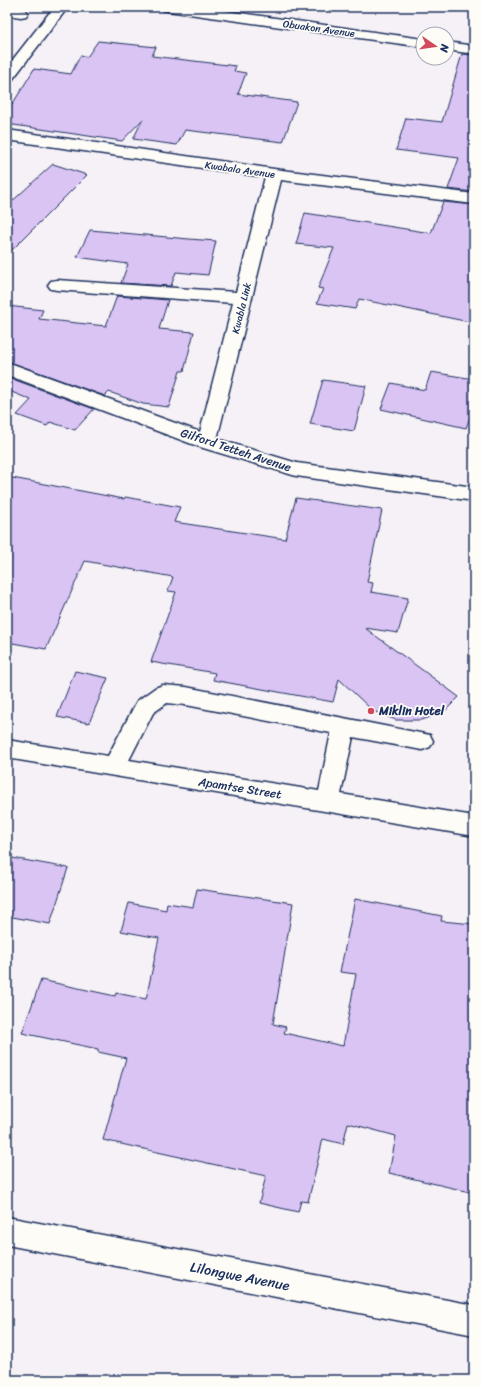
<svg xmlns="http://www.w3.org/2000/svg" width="481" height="1387" viewBox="0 0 481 1387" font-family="Sriracha,sans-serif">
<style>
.building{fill:#dac4f4;stroke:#1b2f5e}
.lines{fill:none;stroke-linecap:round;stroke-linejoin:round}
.minor-casing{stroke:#1b2f5e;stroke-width:3}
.minor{fill:#fdfcf7;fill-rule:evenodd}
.poi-dot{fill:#d1495b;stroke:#fdfcf7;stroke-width:1.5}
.labels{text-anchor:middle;stroke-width:3.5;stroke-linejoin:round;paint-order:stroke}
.far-street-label{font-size:10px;fill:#1b2f5e;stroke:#fdfcf7}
.street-label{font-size:12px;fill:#1b2f5e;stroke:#fdfcf7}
.poi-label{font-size:12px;font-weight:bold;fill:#1b2f5e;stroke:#fdfcf7;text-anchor:start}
.near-street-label{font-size:14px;fill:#1b2f5e;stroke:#fdfcf7}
</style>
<rect width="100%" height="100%" fill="#f6f1f6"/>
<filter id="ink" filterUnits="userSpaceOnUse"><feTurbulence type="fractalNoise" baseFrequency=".025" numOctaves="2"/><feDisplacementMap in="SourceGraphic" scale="8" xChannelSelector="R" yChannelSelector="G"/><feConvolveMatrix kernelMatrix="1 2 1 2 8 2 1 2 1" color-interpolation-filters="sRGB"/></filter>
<g filter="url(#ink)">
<g class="building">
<path d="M98,41L156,47L152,56L236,66L234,71L246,73L238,94L297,102L283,142L185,130L177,145L133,139L143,119L122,141L7,124V113L34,69L71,74L80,56L87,57Z"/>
<path d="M462,54L474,55V192L448,189L459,158L396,150L406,118L442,122Z"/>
<path d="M53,164L87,175L7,255V206Z"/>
<path d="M443,202L474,205V323L359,299L355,309L317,303L323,289L318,288L334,248L296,244L305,213L431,233Z"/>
<path d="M90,230L189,239L216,241L208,275L176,272L171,286L121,283L128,264L77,257Z"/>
<path d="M117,296L168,300L159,329L194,332L184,371H180L169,407L143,404L109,392L105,396L7,361V306L43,310L39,319L106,326Z"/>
<path d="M431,372L474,379V407L466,428L381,409L391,383L425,390Z"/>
<path d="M7,377L94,409L75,430L50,422L47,426L17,415L31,400L7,390Z"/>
<path d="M323,380L366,386L354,431L310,424Z"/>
<path d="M7,477L124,499L125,497L180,507L174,522L285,539L296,498L382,510L367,582L373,583L371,592L408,598L398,633L365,628L459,697L444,712L422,720H396L373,711L339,679L333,702L213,680L215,673L151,662L176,592L168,591L173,577L85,561L46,649L7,642Z"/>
<path d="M75,671L108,678L89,723L57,717Z"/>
<path d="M7,857L68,868L50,924L7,916Z"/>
<path d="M197,889L293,903L273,1024L286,1027L284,1033L343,1046L356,974L340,972L355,899L442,916L441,921L474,924V1193L389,1173L396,1136L348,1123L343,1144L323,1139L308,1202L301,1201L298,1212L259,1203L266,1176L103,1140L126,1058L98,1052V1049L22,1033L41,980L115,996L116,993L146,999L159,938L121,931L129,903L166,910L167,903L193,907Z"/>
</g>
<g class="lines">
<defs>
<g id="minor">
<path d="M7,7L26,10L28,13L26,16L21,17L7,15Z"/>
<path d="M54,7H68L12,80L7,81V67Z"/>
<path d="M161,7H198L423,39V47L168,11L163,10Z"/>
<path d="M447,42L474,46V54L447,50Z"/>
<path d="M7,130L274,169L474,194V204L281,180L217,439L297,463L474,487V501L296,476L200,447L7,375V362L200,432L233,303L57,290L51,289L48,285L51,281L57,280L236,292L265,177L7,140Z"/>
<path d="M163,685L186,687L430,735L433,741L430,747L422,750L353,737L341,794L474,816V836L7,758V740L108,756L137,701L155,688ZM167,703L186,705L331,733L319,791L129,760L153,713Z"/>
<path d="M7,1217L474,1305V1335L7,1245Z"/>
</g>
</defs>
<use href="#minor" class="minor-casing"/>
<use href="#minor" class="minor"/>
</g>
</g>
<circle class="poi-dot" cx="371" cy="711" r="4"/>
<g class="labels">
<g class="far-street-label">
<text transform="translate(319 28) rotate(8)" y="4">Obuakon Avenue</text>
<text transform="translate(240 169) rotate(8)" y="4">Kwabala Avenue</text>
<text transform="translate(241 308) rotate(-76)" y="4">Kwabla Link</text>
</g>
<g class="street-label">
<text transform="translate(236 450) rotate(18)" y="4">Gilford Tetteh Avenue</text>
<text transform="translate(240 788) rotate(9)" y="4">Apamtse Street</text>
</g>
<g class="poi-label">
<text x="379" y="715">Miklin Hotel</text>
</g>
<g class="near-street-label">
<text transform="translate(240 1276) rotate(11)" y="5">Lilongwe Avenue</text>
</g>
</g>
<rect width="481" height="1387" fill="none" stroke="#fdfcf7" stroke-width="24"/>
<rect x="12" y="12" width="457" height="1363" fill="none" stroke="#1b2f5e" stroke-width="1.5" filter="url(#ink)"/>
<g transform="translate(435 46) rotate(103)"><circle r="19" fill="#fdfcf7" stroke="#a3aaba"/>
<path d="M0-3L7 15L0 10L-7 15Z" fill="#d1495b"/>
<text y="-6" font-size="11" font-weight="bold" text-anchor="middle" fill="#1b2f5e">N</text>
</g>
</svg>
